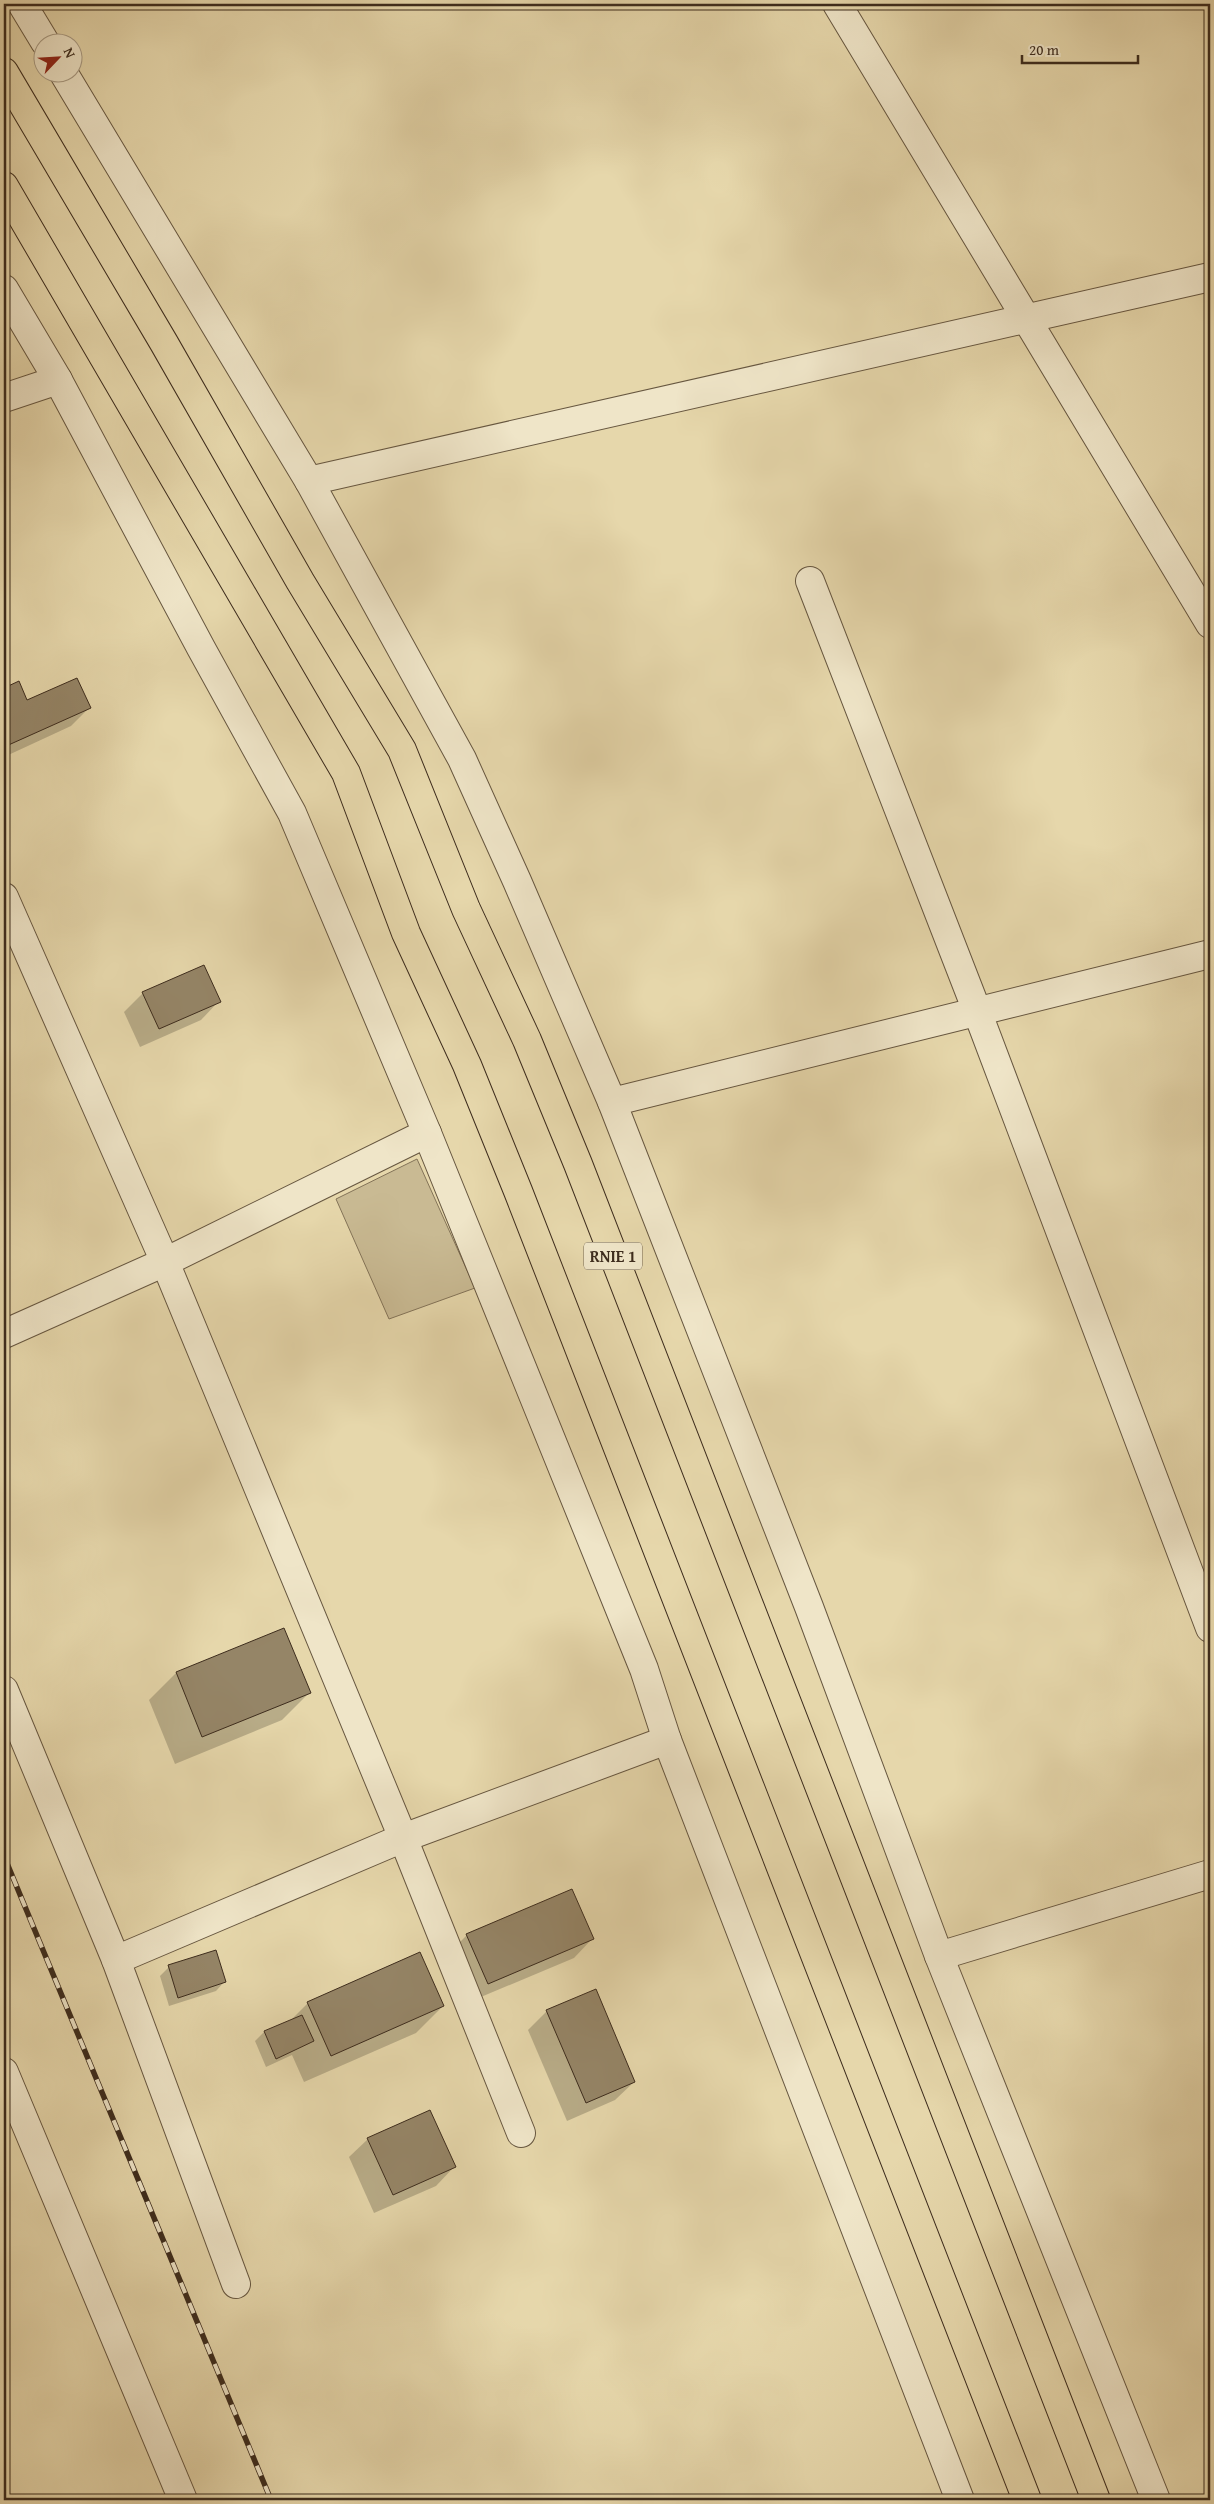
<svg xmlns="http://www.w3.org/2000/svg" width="1214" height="2504" viewBox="0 0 1214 2504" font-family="'Gentium Book Plus',serif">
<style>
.green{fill:#c9ba93;stroke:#837358}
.shadow{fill:#0003}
.building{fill:#958567;stroke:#3d2c1d}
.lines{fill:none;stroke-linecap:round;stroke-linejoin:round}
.minor-casing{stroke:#675740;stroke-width:30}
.highway-casing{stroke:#3d2c1d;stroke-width:30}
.minor{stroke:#efe5c8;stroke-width:28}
.highway{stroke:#e6d7ab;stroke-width:28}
.rail-casing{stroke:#3d2c1d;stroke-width:5.5}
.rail{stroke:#efe5c8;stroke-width:4;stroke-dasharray:11;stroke-linecap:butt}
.labels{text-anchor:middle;stroke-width:4;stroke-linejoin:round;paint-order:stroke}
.shield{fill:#efe5c8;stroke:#726450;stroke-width:1}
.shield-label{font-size:16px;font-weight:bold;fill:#3d2c1d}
</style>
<rect width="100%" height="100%" fill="#e6d7ab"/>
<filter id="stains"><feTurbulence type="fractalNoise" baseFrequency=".004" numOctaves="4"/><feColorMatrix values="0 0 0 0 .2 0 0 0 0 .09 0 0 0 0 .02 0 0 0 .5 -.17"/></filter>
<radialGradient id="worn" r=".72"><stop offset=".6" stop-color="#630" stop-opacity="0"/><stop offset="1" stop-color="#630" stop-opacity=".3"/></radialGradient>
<path class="green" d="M417,1159L475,1288L389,1319L336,1199Z"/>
<g class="shadow">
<path d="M18,683L27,702L89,708L71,726L4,757V689Z"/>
<path d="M143,993L219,1001L201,1020L140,1047L124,1012Z"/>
<path d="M176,1673L309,1693L282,1720L175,1764L149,1700Z"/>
<path d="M467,1935L592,1939L574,1958L469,2002L448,1954Z"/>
<path d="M169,1967L225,1981L216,1991L169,2006L160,1976Z"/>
<path d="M308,2003L443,2006L416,2033L304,2082L292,2055L266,2067L255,2041L264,2032L289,2022Z"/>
<path d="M547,2011L634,2082L615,2100L567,2121L528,2030Z"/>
<path d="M368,2139L454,2167L436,2186L374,2213L349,2157Z"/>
</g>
<g class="building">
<path d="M77,678L91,708L4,747V688L19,681L27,700Z"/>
<path d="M204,965L221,1002L159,1029L142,992Z"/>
<path d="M284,1628L311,1693L202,1737L176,1672Z"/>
<path d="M572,1889L594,1939L488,1984L466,1934Z"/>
<path d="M216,1950L226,1982L178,1998L168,1965Z"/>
<path d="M420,1952L444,2006L331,2056L307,2002Z"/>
<path d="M596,1989L635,2082L586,2103L546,2010Z"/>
<path d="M302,2015L314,2041L276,2059L264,2031Z"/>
<path d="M430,2110L456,2167L393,2195L367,2138Z"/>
</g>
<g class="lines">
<defs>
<g id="minor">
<path d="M22,4L45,42"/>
<path d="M837,4L1210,624"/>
<path d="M63,72L309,481L462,759L517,881L612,1102L809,1607L939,1956L1156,2500"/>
<path d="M4,289L58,380L201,648L292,813L427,1133L644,1669L667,1740L960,2500"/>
<path d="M4,398L58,380"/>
<path d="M309,481L1210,277"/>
<path d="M810,581L977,1011L1210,1628"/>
<path d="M4,897L165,1262L403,1838L521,2133"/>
<path d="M612,1102L1210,954"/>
<path d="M4,1334L165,1262L427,1133"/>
<path d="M4,1690L116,1960L236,2284"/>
<path d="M939,1956L1210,1874"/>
<path d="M116,1960L403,1838L667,1740"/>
<path d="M4,2072L183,2500"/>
</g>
<g id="highway">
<path d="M4,72L164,343L300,581L402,750L466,909L527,1040L578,1164L1096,2500"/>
<path d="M4,186L346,773L406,933L467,1065L518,1191L1027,2500"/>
</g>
</defs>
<use href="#minor" class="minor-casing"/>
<use href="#highway" class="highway-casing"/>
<use href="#minor" class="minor"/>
<use href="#highway" class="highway"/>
<defs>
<path id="rail" d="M4,1856L271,2500"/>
</defs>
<use href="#rail" class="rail-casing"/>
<use href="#rail" class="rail"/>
</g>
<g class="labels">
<rect class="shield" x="584" y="1242.5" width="58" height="27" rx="4"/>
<g class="shield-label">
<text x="613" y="1262">RNIE 1</text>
</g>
</g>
<rect width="1214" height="2504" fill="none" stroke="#e6d7ab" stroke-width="20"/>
<rect x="5" y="5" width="1204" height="2494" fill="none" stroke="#3d2c1d" stroke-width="2.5"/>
<rect x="10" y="10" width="1194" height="2484" fill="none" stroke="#3d2c1d"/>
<g transform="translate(58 58) rotate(65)"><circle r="24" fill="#efe5c8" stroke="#a89b84"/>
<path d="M0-4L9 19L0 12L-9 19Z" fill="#8f2418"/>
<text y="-8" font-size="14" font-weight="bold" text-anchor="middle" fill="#3d2c1d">N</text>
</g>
<path d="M1022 55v8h116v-8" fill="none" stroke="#3d2c1d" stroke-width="2.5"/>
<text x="1029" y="55" font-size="15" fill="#3d2c1d" stroke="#efe5c8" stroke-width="4" paint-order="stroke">20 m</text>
<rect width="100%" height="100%" filter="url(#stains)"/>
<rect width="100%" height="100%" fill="url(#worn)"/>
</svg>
